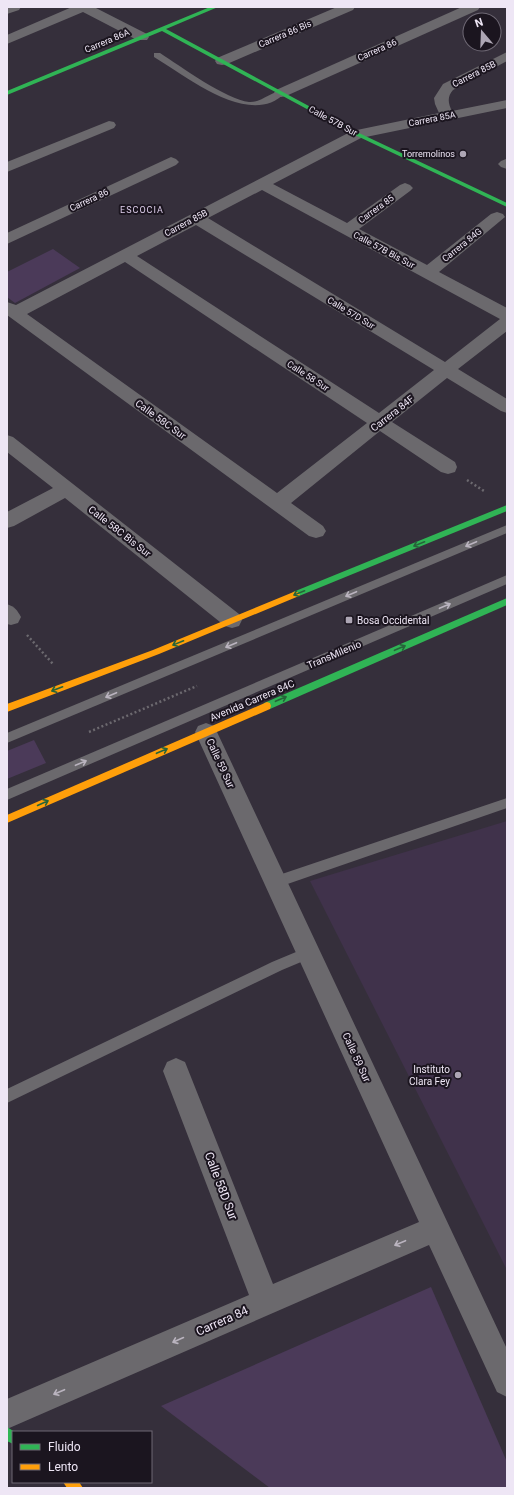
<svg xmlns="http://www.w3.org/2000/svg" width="514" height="1495" viewBox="0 0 514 1495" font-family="Roboto,sans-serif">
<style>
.built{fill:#40324b}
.green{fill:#4b3a59}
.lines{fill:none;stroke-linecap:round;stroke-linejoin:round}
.path{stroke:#6c696f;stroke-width:2.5;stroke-dasharray:2 2.5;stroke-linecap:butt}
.lane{fill:#6b696d;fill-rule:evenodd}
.street{fill:#6b696d;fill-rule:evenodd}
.fast{fill:#30b455;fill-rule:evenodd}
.slow{fill:#ff9f0a;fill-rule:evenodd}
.oneway{stroke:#26643a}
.oneway2{stroke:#bab4bf}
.poi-dot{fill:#ada6b4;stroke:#1b151f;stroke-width:1.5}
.labels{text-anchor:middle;stroke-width:4;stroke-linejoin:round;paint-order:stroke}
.far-street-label{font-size:9px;fill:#eee6f5;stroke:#1b151f}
.far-poi-label{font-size:9px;fill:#eee6f5;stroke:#1b151f;text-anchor:end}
.far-neighbourhood-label{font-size:9px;letter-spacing:1px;fill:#decfec;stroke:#1b151f}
.street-label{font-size:10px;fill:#eee6f5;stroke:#1b151f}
.poi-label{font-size:10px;fill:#eee6f5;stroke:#1b151f;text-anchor:start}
.near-street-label{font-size:12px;fill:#eee6f5;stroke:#1b151f}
</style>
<rect width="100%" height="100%" fill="#352f3b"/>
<path class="built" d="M507,821V1270L310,881Z"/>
<g class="green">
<path d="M53,249L80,268L15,303L7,297V272Z"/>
<path d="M34,740L46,763L7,779V751Z"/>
<path d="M431,1287L507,1462V1488H270L161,1406Z"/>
</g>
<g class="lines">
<g class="path">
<path d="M467,480L484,491"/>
<path d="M27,635L53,664"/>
<path d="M89,732L197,686"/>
</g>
<g class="lane">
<path d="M154,53H160C180,66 227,100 249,102C262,103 274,89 284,91L285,93C250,129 186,76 154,57Z"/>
<path d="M507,525V533L7,743V733Z"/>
<path d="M507,575V584L7,800V789Z"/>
<path d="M507,798V808L276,888L271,886L270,882L271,878L276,876Z"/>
<path d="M308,947L313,949L315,953L313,957L282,970L7,1103V1089L272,962Z"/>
</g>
<g class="street">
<path d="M7,7H21L19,10L7,14Z"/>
<path d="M72,7H94L147,34L149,37L147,40H137L83,12L7,44V35Z"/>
<path d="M337,7H355L353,10L227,64L222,65L217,64L215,61L217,58Z"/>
<path d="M462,7H480L478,10L286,96L281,97L276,96L274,93L276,90Z"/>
<path d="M507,52V61L453,90C447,97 448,103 452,111L507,100V108L361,138L273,184L347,223L400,185L405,183L410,185L413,188L410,191L359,229L427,265L491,214L497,212L503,214L505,217L439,272L507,308V331L458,369L507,399V413L501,411L447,378L392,422L455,462L457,467L455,472L448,474L441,472L380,431L291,503L323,526L326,531L323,536L316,538L309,536L7,315V302L16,305L352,131L439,113L435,104L434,98L443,84ZM262,190L500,319L445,362L208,218ZM196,225L434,370L379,413L137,256ZM125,262L367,423L277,493L27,314Z"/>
<path d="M109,121L114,122L116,125L114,128L7,172V162Z"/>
<path d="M171,157L176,159L179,162L176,165L7,244V233Z"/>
<path d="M506,159L507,169L501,167L498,164L501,161Z"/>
<path d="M7,435L13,437L239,614L242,620L239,626L232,628L225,626L65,498L14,526L7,528V512L53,488L7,452Z"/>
<path d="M7,604C15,607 17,610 21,617L18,623L11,625L7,624Z"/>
<path d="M206,723L214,726L217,732L507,1349V1397L497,1392L429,1245L7,1429V1399L249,1295L163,1071L167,1062L176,1058L185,1062L273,1284L419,1222L195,732L198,726Z"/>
</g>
<g class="fast">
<path d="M210,7H218L166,29L359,133L507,203V207L355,135L162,31L7,95V91Z"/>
<path d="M507,505V511L299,596L296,597L292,594L293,592Z"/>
<path d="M507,598V605L270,709H264L263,706L264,703Z"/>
<path d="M7,1427L15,1432H13V1444L7,1441Z"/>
</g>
<g class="slow">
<path d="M296,591L300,594L299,596L159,654L7,712V704L153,650Z"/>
<path d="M267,702L270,703L271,706L270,709L7,823V815Z"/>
<path d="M63,1482H79L83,1488H67Z"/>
</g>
</g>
<defs><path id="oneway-shaft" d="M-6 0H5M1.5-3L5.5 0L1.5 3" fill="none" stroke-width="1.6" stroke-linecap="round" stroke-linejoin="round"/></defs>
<g class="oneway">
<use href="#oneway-shaft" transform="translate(419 544) rotate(158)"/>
<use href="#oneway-shaft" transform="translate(299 593) rotate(158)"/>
<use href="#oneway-shaft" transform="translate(178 643) rotate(158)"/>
<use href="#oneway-shaft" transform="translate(400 648) rotate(-23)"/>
<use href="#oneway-shaft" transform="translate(57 689) rotate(159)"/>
<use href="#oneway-shaft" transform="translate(281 699) rotate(-23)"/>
<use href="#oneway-shaft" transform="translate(162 751) rotate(-23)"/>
<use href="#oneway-shaft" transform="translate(43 803) rotate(-24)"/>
</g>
<g class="oneway2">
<use href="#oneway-shaft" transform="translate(471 544) rotate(157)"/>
<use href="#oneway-shaft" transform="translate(351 594) rotate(157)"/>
<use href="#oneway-shaft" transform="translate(445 606) rotate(-23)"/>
<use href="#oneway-shaft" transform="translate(231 645) rotate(157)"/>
<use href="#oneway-shaft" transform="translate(111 695) rotate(157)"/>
<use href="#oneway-shaft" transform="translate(81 763) rotate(-23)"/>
<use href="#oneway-shaft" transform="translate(400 1243) rotate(157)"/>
<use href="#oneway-shaft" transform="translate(178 1340) rotate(156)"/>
<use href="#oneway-shaft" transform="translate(59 1392) rotate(157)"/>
</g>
<g class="poi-dot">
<circle cx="463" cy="154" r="4"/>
<rect x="345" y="616" width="8" height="8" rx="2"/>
<circle cx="458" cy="1075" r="4"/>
</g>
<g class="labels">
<g class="far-street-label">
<text transform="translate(285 34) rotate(-23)" y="3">Carrera 86 Bis</text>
<text transform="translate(107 41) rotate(-23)" y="3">Carrera 86A</text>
<text transform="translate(377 50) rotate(-24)" y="3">Carrera 86</text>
<text transform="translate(474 74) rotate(-27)" y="3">Carrera 85B</text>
<text transform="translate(432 119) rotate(-11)" y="3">Carrera 85A</text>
<text transform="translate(333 121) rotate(28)" y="3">Calle 57B Sur</text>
<text transform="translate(89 200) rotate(-25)" y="3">Carrera 86</text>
<text transform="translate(376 209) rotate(-36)" y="3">Carrera 85</text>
<text transform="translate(186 223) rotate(-28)" y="3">Carrera 85B</text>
<text transform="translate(462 245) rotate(-39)" y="3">Carrera 84G</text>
<text transform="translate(384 250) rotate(28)" y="3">Calle 57B Bis Sur</text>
<text transform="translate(351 313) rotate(31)" y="3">Calle 57D Sur</text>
<text transform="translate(308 376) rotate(33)" y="3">Calle 58 Sur</text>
</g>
<g class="far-poi-label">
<text x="455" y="157">Torremolinos</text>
</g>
<g class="far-neighbourhood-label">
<text x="142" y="213">ESCOCIA</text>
</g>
<g class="street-label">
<text transform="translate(392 413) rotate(-38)" y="4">Carrera 84F</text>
<text transform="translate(161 419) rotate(36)" y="4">Calle 58C Sur</text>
<text transform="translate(120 531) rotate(38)" y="4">Calle 58C Bis Sur</text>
<text transform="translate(334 654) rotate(-23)" y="4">TransMilenio</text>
<text transform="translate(252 700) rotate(-23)" y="4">Avenida Carrera 84C</text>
<text transform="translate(221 763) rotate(65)" y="4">Calle 59 Sur</text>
<text transform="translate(357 1057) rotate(65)" y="4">Calle 59 Sur</text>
</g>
<g class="poi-label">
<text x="357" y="624">Bosa Occidental</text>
<text x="450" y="1073" text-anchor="end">Instituto<tspan x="450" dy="12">Clara Fey</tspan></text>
</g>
<g class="near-street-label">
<text transform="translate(221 1186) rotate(69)" y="4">Calle 58D Sur</text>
<text transform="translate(222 1321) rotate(-24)" y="4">Carrera 84</text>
</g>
</g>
<rect width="514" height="1495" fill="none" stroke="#eee6f5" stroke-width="16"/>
<rect x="12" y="1431" width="140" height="52" fill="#1b151f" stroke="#6f6975"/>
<rect x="20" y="1444" width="20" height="6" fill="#30b455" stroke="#6f6975"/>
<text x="48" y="1451" font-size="12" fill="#eee6f5">Fluido</text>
<rect x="20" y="1464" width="20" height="6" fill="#ff9f0a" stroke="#6f6975"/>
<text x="48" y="1471" font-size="12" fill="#eee6f5">Lento</text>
<g transform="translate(482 32) rotate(341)"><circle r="19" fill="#1b151f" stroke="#6f6975"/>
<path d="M0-3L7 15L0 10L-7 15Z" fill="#ada6b4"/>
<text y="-6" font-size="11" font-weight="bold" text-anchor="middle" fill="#eee6f5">N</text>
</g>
</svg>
